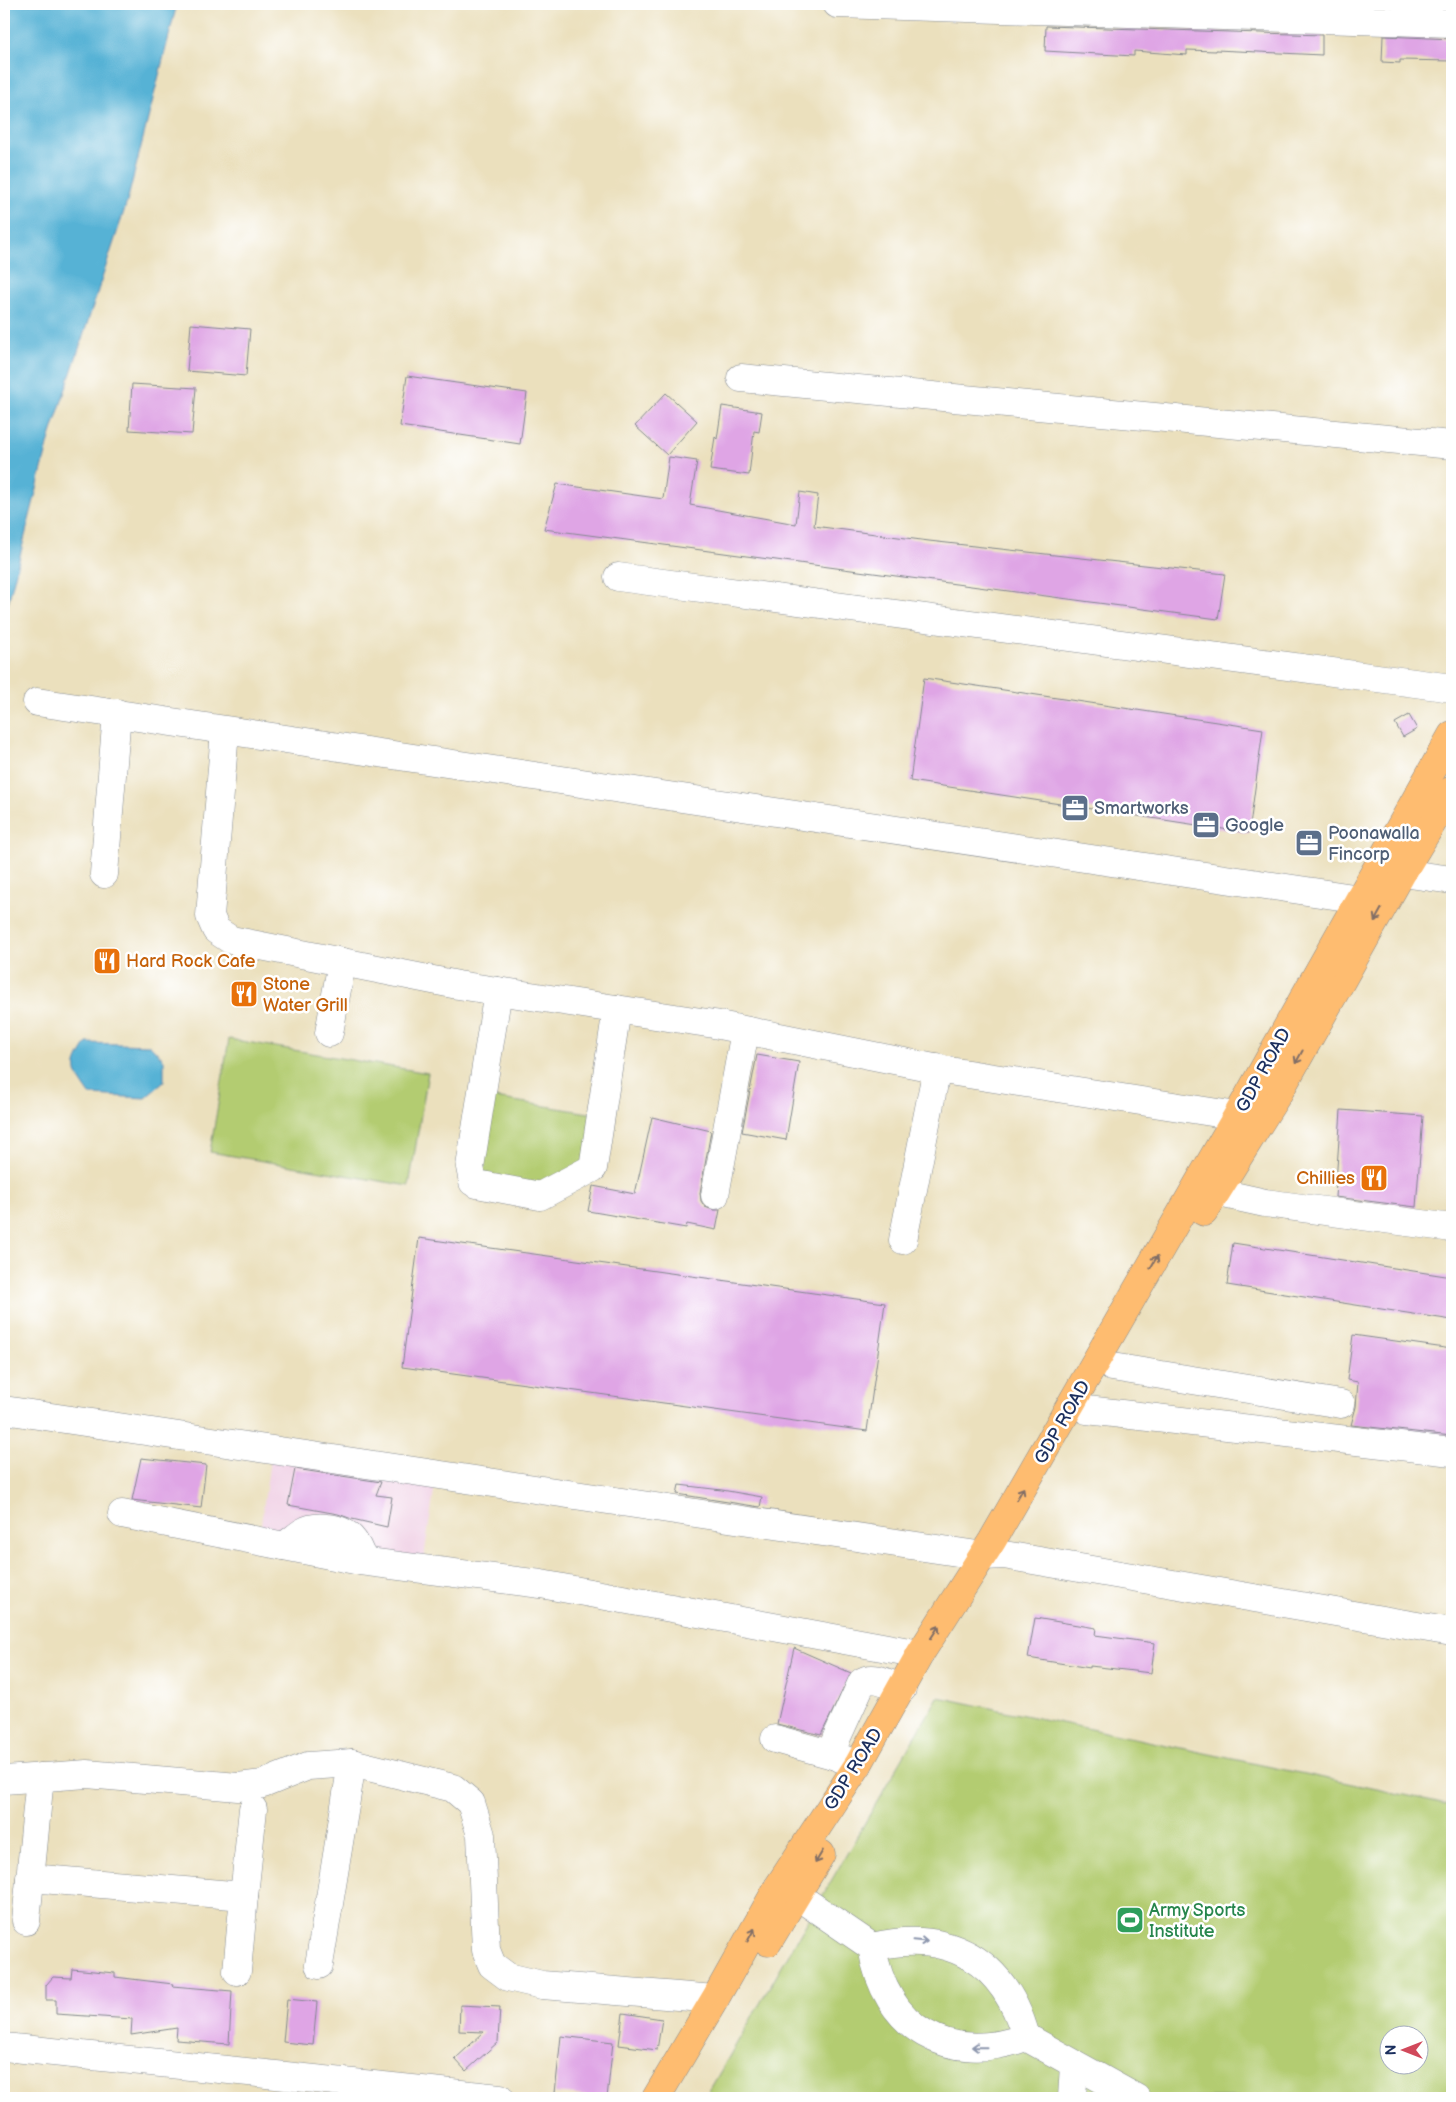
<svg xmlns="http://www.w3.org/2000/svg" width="1456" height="2102" viewBox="0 0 1456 2102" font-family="'Balsamiq Sans',sans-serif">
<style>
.built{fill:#f0d0e5}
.green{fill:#b3cc71;stroke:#677e68;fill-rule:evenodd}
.water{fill:#57b2d5;stroke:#39709a}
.building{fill:#dfa5e5}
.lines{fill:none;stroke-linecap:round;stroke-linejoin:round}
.minor-casing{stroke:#83888e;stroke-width:29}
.major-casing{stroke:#83888e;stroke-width:29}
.minor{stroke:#fff;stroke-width:28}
.major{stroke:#febc70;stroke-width:28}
.oneway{stroke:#816e66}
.oneway2{stroke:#8d97ae}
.labels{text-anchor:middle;stroke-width:5;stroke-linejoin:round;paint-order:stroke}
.service-label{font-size:18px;fill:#4e5e75;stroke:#fff;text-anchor:start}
.food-label{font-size:18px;fill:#c56008;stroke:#fff;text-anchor:start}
.street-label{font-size:18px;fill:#1b2f5e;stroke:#fff}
.leisure-label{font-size:18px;fill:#27864d;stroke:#fff;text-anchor:start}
</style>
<rect width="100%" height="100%" fill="#fff"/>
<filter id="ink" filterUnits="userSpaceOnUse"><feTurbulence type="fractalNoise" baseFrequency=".02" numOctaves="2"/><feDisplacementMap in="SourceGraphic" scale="10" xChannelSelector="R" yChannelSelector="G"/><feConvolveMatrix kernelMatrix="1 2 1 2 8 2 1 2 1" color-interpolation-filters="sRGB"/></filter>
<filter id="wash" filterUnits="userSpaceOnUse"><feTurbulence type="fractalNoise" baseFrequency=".0096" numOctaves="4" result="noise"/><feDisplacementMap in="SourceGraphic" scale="20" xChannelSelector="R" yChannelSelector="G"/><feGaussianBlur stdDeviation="1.12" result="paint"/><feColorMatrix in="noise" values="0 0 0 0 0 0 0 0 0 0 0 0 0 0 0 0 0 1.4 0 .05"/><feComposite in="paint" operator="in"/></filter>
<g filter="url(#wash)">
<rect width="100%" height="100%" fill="#ebe0bd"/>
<path class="built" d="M272,1446L438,1465L423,1564L259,1538Z"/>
<g class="green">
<path d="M229,1039L428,1073L409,1186L210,1152Z"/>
<path d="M489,1097L595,1114L587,1162L541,1191L475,1181Z"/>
<path d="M938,1697L1452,1805V2098H705ZM1388,2034H1418V2064H1388Z"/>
</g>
<g class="water">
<path d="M4,4H177L127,202L50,437L4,619Z"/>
<path d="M87,1043L150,1045L164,1060V1082L145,1098L90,1095C73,1070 70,1069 87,1043Z"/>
</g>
<g id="blocks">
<g class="building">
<path d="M1046,26L1322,35V55L1216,50V51L1187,50V55L1134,51V56L1045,51Z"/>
<path d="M1383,36L1452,39V61L1400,60V63L1382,62Z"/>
<path d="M191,324L250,329L246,376L187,371Z"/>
<path d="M407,376L527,393L520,444L400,426Z"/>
<path d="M132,384L196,388L192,434L129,430Z"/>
<path d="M666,393L697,421L667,455L635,426Z"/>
<path d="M722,406L762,412L759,432L754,431L749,475L710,470L715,437L717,439Z"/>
<path d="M669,457L697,461L690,505L796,524L800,492L818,495L814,526L929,541L1225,574L1218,619L544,529L557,484L663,499Z"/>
<path d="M924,678L1263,729L1249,833L910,781Z"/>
<path d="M1409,715L1417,729L1403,737L1395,723Z"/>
<path d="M757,1055L799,1062L786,1140L742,1132Z"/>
<path d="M1341,1110L1423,1116L1416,1207L1335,1197Z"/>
<path d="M652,1117L711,1131L700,1193L701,1201L705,1207L713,1210H720L716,1230L687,1224L686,1228L588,1211L593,1186L635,1194Z"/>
<path d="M419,1238L885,1303L867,1431L402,1367Z"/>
<path d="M1233,1243L1452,1277V1320L1227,1285Z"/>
<path d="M1353,1335L1452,1349V1436L1351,1425L1356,1407L1358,1382L1347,1380Z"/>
<path d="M141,1458L206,1465L201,1508L132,1500Z"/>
<path d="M295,1469L381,1482L376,1495L392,1497L387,1527L352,1519L338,1514L288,1505Z"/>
<path d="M679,1485L722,1490L762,1497L760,1507L677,1494Z"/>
<path d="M1035,1618L1096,1628L1095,1635L1155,1643L1151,1673L1090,1666V1668L1028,1658Z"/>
<path d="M794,1648L851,1673L821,1735L777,1724Z"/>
<path d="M72,1969L115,1973V1977L173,1984L172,1986L232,1991L229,2044L176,2040L177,2028L131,2035L132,2019L56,2014V2000H46V1985L53,1977L71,1978Z"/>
<path d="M287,1999L317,2002L313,2045L283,2042Z"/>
<path d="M460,2005L500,2007L498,2042L466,2071L455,2059L484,2032L459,2031Z"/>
<path d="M623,2013L662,2019L657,2050L619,2045Z"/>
<path d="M561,2036L613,2042L607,2098L555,2093Z"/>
</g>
</g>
</g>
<g filter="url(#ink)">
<use href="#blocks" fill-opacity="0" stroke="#83888e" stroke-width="1"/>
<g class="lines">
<defs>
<g id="minor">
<path d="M837,4L1452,23"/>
<path d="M741,378L1452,445"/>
<path d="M618,577L1452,688"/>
<path d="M37,702L1360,899"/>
<path d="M225,731L210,916L216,930L231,940L458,985L714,1024L949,1071L1237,1116"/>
<path d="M1381,864L1402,873L1452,880"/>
<path d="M104,874L117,713"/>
<path d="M498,991L470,1167L473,1182L477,1184L540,1196L593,1168L617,1009"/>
<path d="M329,1033L342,962"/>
<path d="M1215,1192L1265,1203L1452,1228"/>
<path d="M715,1195L745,1031"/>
<path d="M903,1240L937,1068"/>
<path d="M1112,1367L1341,1404"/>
<path d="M4,1410L984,1556L1004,1555L1452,1632"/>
<path d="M1087,1410L1452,1452"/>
<path d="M122,1514L360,1561L541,1584L920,1654"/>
<path d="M284,1546C290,1542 297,1536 303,1532C310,1528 318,1527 326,1528C349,1529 357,1542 363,1561"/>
<path d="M775,1739L833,1755"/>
<path d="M858,1765L833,1755L834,1745L837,1737L862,1682C874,1674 889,1684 902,1689"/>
<path d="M4,1780L87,1774L238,1787L263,1784L308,1766L352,1763L453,1788L471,1803L481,1835L486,1950L492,1965L508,1977L542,1985L715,1999"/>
<path d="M30,1878L244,1896L253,1809"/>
<path d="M778,1887L796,1895L872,1947C885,2028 948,2066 1026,2037"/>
<path d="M26,1921L40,1777"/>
<path d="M872,1947C949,1928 1005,1961 1026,2037L1136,2098"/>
<path d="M319,1965L352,1763"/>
<path d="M237,1971L244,1896"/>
<path d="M4,2047L500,2098"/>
<path d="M1072,2098L1074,2065"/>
</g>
<g id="major">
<path d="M1204,1212L1279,1092L1402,873L1452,790"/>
<path d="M768,1942L821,1854"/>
<path d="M656,2098L715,1999L778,1887L858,1765L920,1654L992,1541L1237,1116L1452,735"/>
</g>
</defs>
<use href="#minor" class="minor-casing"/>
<use href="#major" class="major-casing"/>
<use href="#minor" class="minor"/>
<use href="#major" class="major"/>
</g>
<defs><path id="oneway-shaft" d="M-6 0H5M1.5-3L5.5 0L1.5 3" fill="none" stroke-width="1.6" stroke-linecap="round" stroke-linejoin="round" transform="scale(1.25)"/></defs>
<g class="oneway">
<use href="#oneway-shaft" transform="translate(1378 915) rotate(119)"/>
<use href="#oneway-shaft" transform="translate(1299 1057) rotate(119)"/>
<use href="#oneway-shaft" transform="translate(1154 1262) rotate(-60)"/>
<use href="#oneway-shaft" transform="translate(1020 1494) rotate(-60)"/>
<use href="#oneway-shaft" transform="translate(935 1632) rotate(-57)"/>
<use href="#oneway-shaft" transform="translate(819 1857) rotate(121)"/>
<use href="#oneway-shaft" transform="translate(751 1935) rotate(-61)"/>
</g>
<g class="oneway2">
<use href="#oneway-shaft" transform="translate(920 1941) rotate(5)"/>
<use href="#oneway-shaft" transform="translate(979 2047) rotate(-179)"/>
</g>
</g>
<defs>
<symbol id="office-square" viewBox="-11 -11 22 22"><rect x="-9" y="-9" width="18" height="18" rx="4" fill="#5c6f8a" stroke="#fff"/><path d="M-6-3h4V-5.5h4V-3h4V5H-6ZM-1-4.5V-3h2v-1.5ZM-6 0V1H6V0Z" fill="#fff"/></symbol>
<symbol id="restaurant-square" viewBox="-11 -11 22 22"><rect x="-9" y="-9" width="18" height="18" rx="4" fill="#e8710a" stroke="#fff"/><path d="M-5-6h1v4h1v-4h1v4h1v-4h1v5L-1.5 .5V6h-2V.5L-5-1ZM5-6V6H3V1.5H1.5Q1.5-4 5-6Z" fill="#fff"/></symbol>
<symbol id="stadium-square" viewBox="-11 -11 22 22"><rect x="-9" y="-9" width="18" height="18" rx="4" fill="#2e9e5b" stroke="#fff"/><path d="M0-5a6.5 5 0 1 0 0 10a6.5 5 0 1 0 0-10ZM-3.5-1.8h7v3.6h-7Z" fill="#fff"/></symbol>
</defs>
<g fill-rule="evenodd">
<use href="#office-square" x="1059" y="792" width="32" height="32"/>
<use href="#office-square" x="1190" y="809" width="32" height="32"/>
<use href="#office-square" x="1293" y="827" width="32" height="32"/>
<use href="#restaurant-square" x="91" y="945" width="32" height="32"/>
<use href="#restaurant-square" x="228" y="978" width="32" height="32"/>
<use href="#restaurant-square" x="1358" y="1162" width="32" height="32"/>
<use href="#stadium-square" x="1114" y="1904" width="32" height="32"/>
</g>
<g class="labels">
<g class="service-label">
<text x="1094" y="814">Smartworks</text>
<text x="1225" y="831">Google</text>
<text x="1328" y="839">Poonawalla<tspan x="1328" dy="21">Fincorp</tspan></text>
</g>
<g class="food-label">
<text x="126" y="967">Hard Rock Cafe</text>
<text x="263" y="990">Stone<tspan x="263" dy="21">Water Grill</tspan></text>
<text x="1355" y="1184" text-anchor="end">Chillies</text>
</g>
<g class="street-label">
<text transform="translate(1263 1070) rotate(-61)" y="6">GDP ROAD</text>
<text transform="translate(1062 1422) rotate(-60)" y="6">GDP ROAD</text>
<text transform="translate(853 1769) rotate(-58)" y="6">GDP ROAD</text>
</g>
<g class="leisure-label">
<text x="1149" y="1916">Army Sports<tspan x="1149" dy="21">Institute</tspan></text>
</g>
</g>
<rect width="1456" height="2102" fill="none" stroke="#fff" stroke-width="20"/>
<g transform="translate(1404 2050) rotate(270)"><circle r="24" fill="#ffffff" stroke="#a4acbf"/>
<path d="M0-4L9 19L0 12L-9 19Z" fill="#d1495b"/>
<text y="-8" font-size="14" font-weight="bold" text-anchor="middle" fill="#1b2f5e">N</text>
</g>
</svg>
